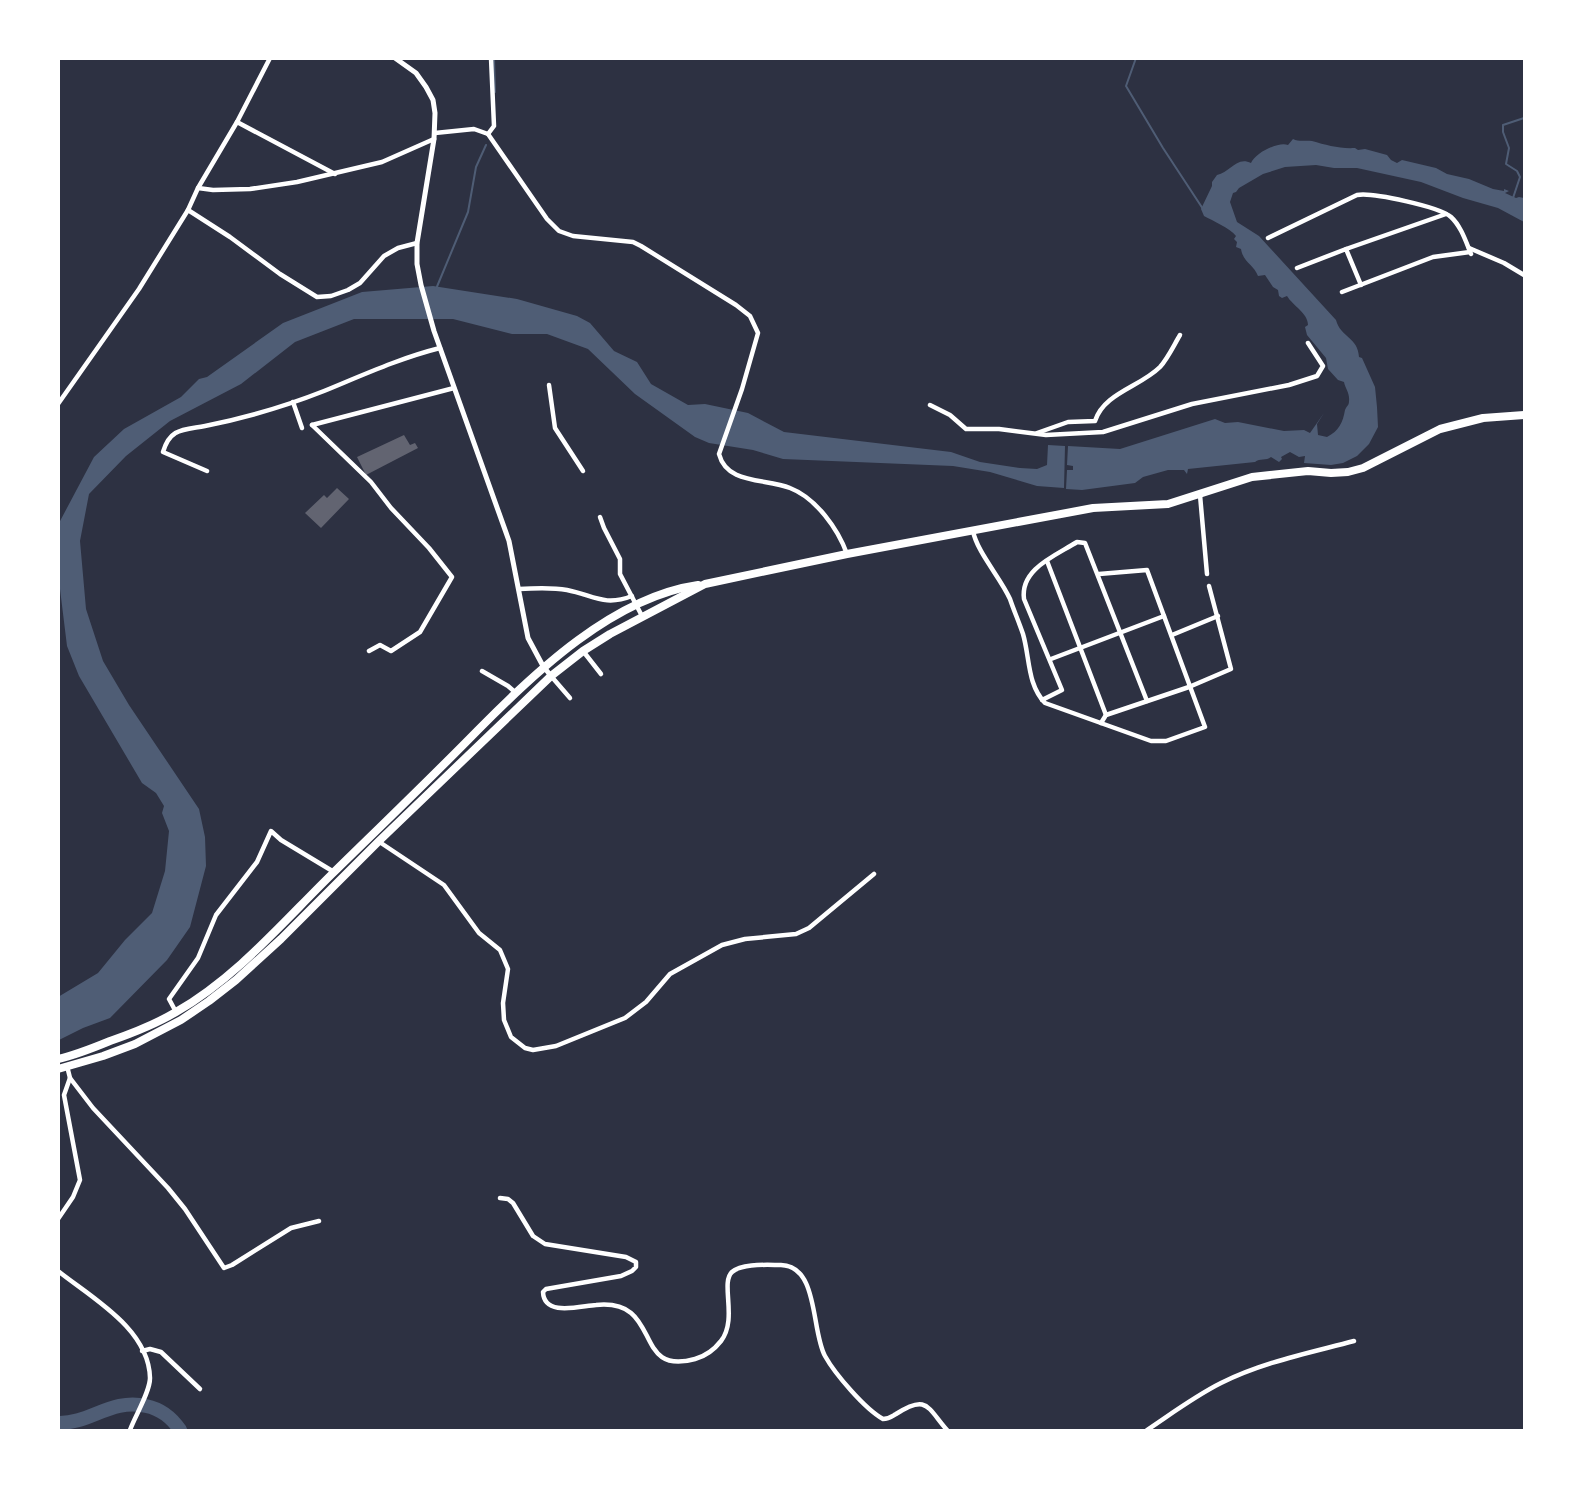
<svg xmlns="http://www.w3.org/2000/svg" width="1583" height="1489" viewBox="0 0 1583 1489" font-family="Lato,sans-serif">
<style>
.water{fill:#4f5d75}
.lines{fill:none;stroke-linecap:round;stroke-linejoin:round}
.stream{stroke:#4f5d75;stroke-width:2}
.river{stroke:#4f5d75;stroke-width:14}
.building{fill:#626471}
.minor{stroke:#fff;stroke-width:4.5}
.tertiary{stroke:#fff;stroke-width:5}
.trunk{stroke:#fff;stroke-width:8}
</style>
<rect width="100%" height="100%" fill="#2d3142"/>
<g class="water">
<path d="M1293,139C1299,142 1305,140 1312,141C1326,145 1340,149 1355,148L1358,150L1365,149L1387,155L1391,160L1397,163L1402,160L1436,168L1447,174L1469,179L1493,189L1504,191V189L1509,191L1505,193L1516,198L1519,197L1524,198V222L1498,208L1463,198L1421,182L1357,168H1334L1316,165L1285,167L1263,174L1239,188L1236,192L1233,193L1230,202L1237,222L1259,236L1336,320C1341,338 1358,337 1359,357L1362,358L1375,387L1377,407L1378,427L1369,444L1357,456L1343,463L1331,465L1304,463L1305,456L1299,457L1290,452L1281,457L1282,459L1279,462L1271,457C1266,461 1260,458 1255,462L1188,469L1187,474L1184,470H1168L1143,477L1135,483L1082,490L1066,489L1067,470H1073V466L1067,465L1068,446L1120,449L1215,419L1225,423L1238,422L1284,431L1304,430L1310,433L1324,413L1317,424L1318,435L1327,437C1339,431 1343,422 1345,410C1347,405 1349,406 1349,401C1350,393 1345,388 1344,382L1338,380L1328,369L1326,358L1307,335L1305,327L1308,325C1308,313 1293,306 1287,296L1282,298L1279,296L1278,290L1273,287L1265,275L1258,276C1254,265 1243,262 1241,249L1236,247L1237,242L1234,239L1236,236C1230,228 1213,221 1204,216L1201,209L1212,186V182L1217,175C1230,173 1236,156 1251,163C1255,153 1279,141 1288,145Z"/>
<path d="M433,286L517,299L577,316L590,323L614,351L637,362L651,384L688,405L705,404L748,413L784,432L951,452L980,462L1020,468L1037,469L1047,465L1048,445L1065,446L1064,488L1037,486L990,472L953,466L783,459L753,450L709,443L695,437L635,394L588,349L547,334H512L453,319H354L295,342L241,384L170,421L126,456L89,494L80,541L86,609L103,661L129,705L199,809L205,837L206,866L190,927L167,960L110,1018L83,1028L59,1040L58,997L98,973L125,940L152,913L165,871L169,831L162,813L164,806L156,793L142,783L79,676L67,646L59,581V523L94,457L124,429L181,397L199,379L207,377L283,323L362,292Z"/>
</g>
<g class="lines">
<g class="stream">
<path d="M494,58L495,92"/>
<path d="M1136,58L1126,86L1163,148L1203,209"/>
<path d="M1513,198L1520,177L1517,171L1506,164L1509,148L1503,132V125L1524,118"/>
<path d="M436,289L468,212L476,167L486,145"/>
</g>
<path class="river" d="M58,1423C90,1424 111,1398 146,1406C161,1409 172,1418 180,1430"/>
</g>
<g class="building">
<path d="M404,435L410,445L415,443L418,448L366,475L357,457Z"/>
<path d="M337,488L349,499L321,528L305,513L324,495L327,498Z"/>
</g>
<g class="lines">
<g class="minor">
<path d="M237,122L335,174"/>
<path d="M435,133L474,129L488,134L547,219L559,231L573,236L633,242L641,246L736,305L750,316L758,333L742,389L719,454C727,485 766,478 790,488C816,498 838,529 847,554"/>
<path d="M488,134L494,126L491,58"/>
<path d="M198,188L213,190L250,189L297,182L382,162L434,139"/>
<path d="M188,210L230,237L280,274L317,297L331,296L348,290L360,283L384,256L398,248L417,243"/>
<path d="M1268,238L1357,195C1372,192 1440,207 1451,217C1461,226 1466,242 1471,254"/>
<path d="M1469,248L1504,263L1524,275"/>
<path d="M1346,249L1446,214"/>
<path d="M1297,268L1346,249L1361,285"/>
<path d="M1342,292L1433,257L1470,252"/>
<path d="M549,385L555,428L583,471"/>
<path d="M293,402L302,428"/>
<path d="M58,404L139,289L188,210L198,188L237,122L270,58"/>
<path d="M930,405L950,415L966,429H999L1046,435L1103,432L1192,404L1289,385L1317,376L1323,366L1308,343"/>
<path d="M312,425L371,482L391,508L429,548L452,577L420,632L391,651L380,645L369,651"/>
<path d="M312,425L454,388"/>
<path d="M1037,433L1068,422L1095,421C1104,393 1140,387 1160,367C1168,358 1174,345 1180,335"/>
<path d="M207,471L163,452C170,428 183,430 205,426C245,418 286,406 324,391C363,375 400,358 440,348"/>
<path d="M1200,495L1207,574"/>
<path d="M600,517L604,528L620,559V574L642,616"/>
<path d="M973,531C977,552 1000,577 1010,599C1014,611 1019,622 1023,634C1030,658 1027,684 1045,703L1151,741H1166L1205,727L1147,570L1099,574"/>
<path d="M1047,561L1106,715"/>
<path d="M519,589C535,588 551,587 567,590C593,595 604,607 632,596"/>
<path d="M1172,635L1218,616"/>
<path d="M583,651L601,674"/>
<path d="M1051,659L1164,616"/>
<path d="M482,671L508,686L516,693"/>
<path d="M551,676L570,698"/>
<path d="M1042,700L1062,690L1024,599C1020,569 1055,556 1077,542L1085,543L1147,701"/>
<path d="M1101,723L1106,715L1189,687L1231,669L1209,586"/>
<path d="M378,841L444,885L479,933L500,950L508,969L503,1003L504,1020L511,1037L525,1048L533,1050L556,1046L625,1018L646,1002L670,974L722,945L745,939L796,934L809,928L874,874"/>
<path d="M176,1012L169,999L198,958L216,915L257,862L271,831L281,840L334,872"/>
<path d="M67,1066L70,1078L93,1108L168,1188L185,1209L224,1268L232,1265L291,1228L319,1221"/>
<path d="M500,1198L508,1199L513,1203L533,1236L545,1244L626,1257L636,1262V1267L632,1271L621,1276L546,1289L543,1292C544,1317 580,1306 596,1305C664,1298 631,1377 695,1359C706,1356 714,1350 721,1341C738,1319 720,1283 732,1272C742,1263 768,1265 781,1265C819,1266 811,1331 825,1356C835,1374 865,1409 883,1419C889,1419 891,1417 896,1414C927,1394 927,1407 947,1430"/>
<path d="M58,1219L73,1197L80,1180L64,1095L70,1078"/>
<path d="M58,1271C92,1298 149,1329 150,1378C150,1392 135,1416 130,1430"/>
<path d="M142,1351L150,1349L161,1352L200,1389"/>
<path d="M1147,1430C1171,1414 1195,1396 1221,1383C1263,1362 1309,1353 1354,1341"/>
</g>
<path class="tertiary" d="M395,58L416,73L426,87L433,100L435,113L434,139L417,243V264L421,285L434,331L509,541L528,638L543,666L551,676"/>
<g class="trunk">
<path d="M58,1059C76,1055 93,1048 110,1041C133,1033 156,1024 176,1012C237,977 283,922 332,874C381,826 430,779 478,730C535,672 614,597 698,585"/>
<path d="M58,1069L103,1056L135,1044L181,1020L209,1001L236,980L281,939L378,842L551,676L583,651L610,634L705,584L847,554L1093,508L1168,504L1252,477L1308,471L1331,473L1348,472L1363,468L1440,429L1483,418L1524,415"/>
</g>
</g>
<rect width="1583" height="1489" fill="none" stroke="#ffffff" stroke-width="120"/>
</svg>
